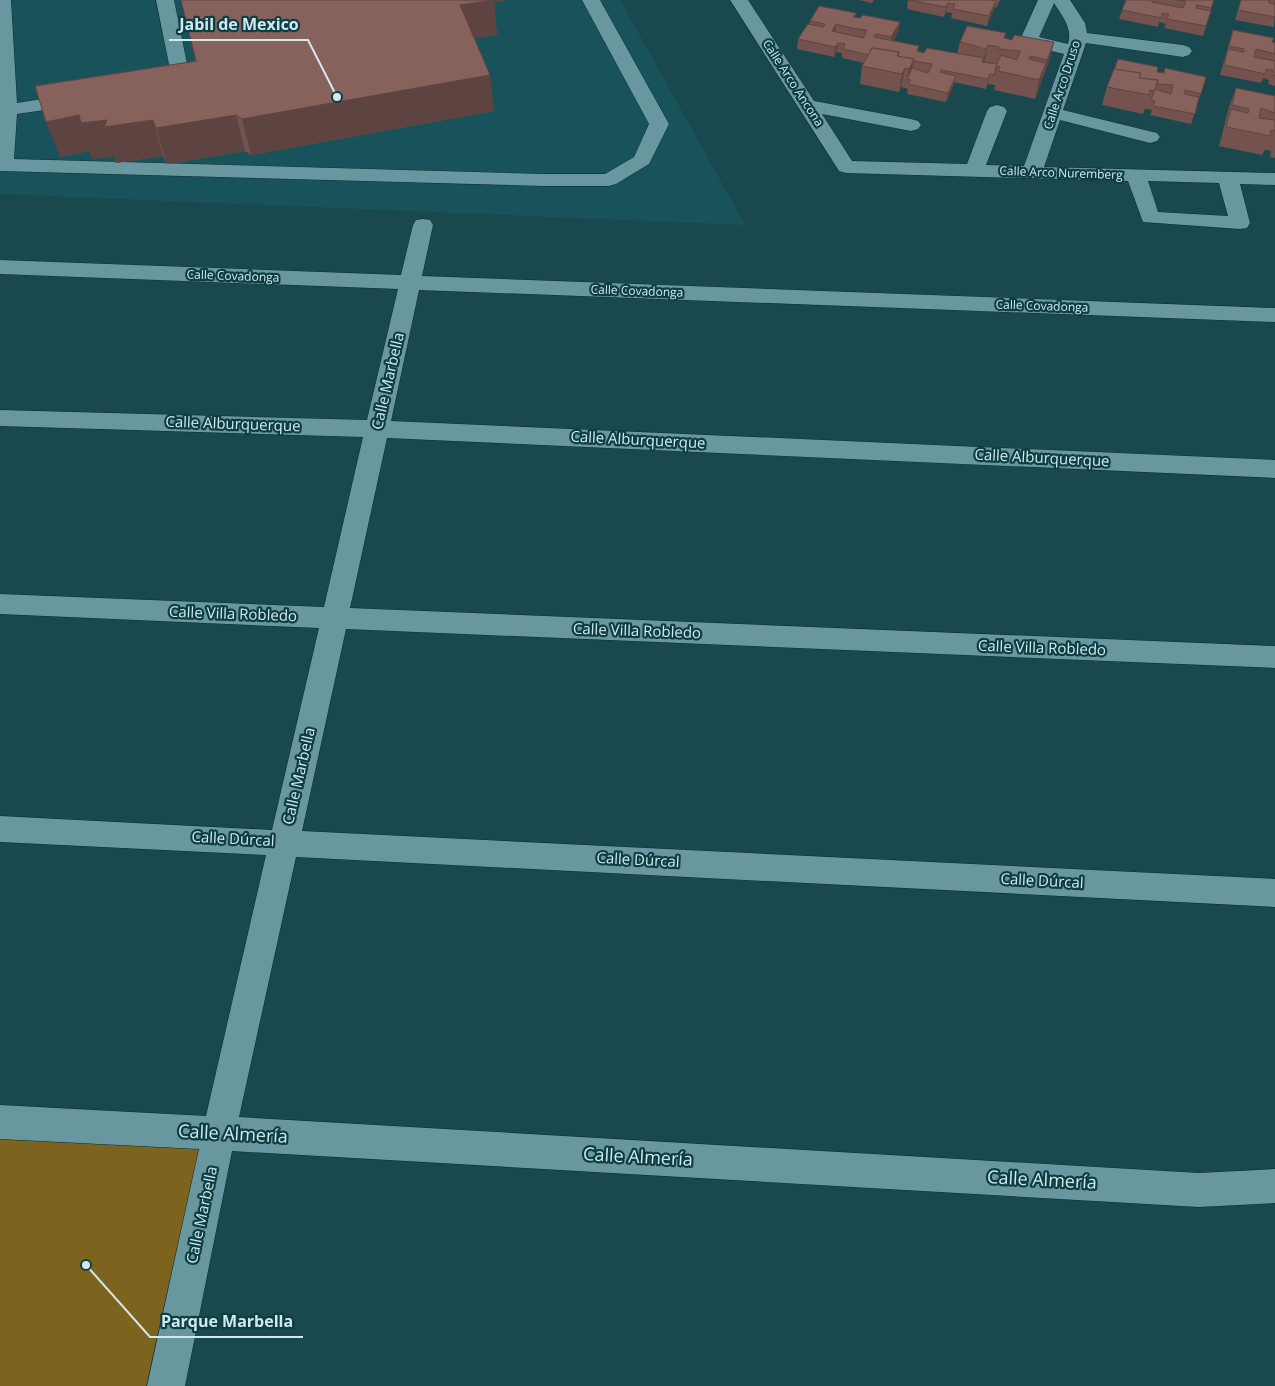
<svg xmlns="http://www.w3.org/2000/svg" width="1275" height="1386" viewBox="0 0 1275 1386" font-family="'Open Sans',sans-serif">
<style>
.built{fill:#18535c}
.green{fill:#7d641e}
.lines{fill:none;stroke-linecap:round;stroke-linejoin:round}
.minor-casing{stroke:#092d32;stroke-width:1}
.minor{fill:#69979f;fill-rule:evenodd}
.wall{fill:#74534e}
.shaded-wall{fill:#5e4440}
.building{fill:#87615b;stroke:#5e4440;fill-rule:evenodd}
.labels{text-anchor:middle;stroke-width:4.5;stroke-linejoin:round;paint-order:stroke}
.far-street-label{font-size:12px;fill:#d2eaee;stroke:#0d3e44}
.street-label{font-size:15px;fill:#d2eaee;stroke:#0d3e44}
.near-street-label{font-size:18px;fill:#d2eaee;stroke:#0d3e44}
.leader{fill:none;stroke:#d2eaee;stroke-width:2}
.callout-dot{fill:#d2eaee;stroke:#0d3e44;stroke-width:2}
.callout-label{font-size:16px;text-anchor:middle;font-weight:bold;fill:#d2eaee;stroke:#0d3e44;stroke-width:4.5;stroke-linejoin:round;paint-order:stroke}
</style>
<rect width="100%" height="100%" fill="#1a484f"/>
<path class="built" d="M0,0H620L745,225L0,194Z"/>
<path class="green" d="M0,1139L200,1145L146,1386H0Z"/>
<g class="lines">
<defs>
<g id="minor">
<path d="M0,0H11L17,103L79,93L86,95L89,99L86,103L79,105L17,114L14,159L543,174H605L634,157L649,124L582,0H600L669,124L649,164L616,184L609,186H543L0,171Z"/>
<path d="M156,0H174L191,83L189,87L166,92L159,90L157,86L159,82L172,79Z"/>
<path d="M730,0H748L814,101L911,119L918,121L921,125L918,129L911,131L822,114L852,161L967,164L987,111L990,107L997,105L1004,107L1007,111L986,165L1024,166L1064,54L1023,44L1020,40L1038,0H1070L1085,23L1087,33L1183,45L1189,47L1192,51L1189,55L1183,57L1086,43L1063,110L1157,133L1160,137L1157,141L1150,143L1060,120L1044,167L1275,173V185L1240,184L1250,223L1247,228L1240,229L1143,222L1128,181L846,173L839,171ZM1054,3C1062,16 1073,28 1068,44L1039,37ZM1148,181L1219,183L1228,216L1158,212Z"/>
<path d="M423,219L430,220L433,225L422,276L1275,308V322L419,290L391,421L1275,460V478L387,438L350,608L1275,646V668L346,629L302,831L1275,879V907L296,857L239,1117L1199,1173L1275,1169V1203L1199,1207L232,1151L185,1386H147L199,1149L0,1139V1105L206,1116L266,855L0,842V816L272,830L319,628L0,614V594L324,607L363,437L0,426V410L367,420L398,289L0,274V260L401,275L413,225L416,220Z"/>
</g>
</defs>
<use href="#minor" class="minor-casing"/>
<use href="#minor" class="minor"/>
</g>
<g class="wall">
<path d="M181,0H506L494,2L497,35L474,38L494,111L251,155L245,151L167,164L163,156L116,163L114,156L93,159L90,151L60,157L196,61Z"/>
<path d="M859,0H874L872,3Z"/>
<path d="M908,0H1000L996,8L995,7L987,26L951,18L952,13L946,12L944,17L907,9Z"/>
<path d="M1126,0H1214L1203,36L1164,28L1166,24L1159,22L1158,27L1119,19Z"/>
<path d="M1241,0H1275L1274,27L1235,20Z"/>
<path d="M856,13L855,18L900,22L898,32L893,41L919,46L918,51L924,53H957L960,42L1005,38L1012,40L1054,42L1049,61L1035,99L994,90L995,85L988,84L986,89L954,82L946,102L907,94L908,89L901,87L899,92L860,84L862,66L864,63L842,58V53H841L837,52L834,57L797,49L798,39L809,24L810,21Z"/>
<path d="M1233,30L1275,43V86L1268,84L1269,80L1263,78L1261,83L1220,75Z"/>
<path d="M1157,72L1206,77L1191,124L1150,115L1152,110L1148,109H1145L1143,114L1102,105L1107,87Z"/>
<path d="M1236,88L1275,96V158L1270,157L1271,151L1267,150H1265L1262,155L1219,146L1229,107Z"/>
</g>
<g class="shaded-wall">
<path d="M482,0H506L494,2L497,35L464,40L460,5Z"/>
<path d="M996,1L994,10L987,26L989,16Z"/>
<path d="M948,3L946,12L944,17L946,7Z"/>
<path d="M900,22L898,32L890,47L891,37Z"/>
<path d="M836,24L835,33L832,31Z"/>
<path d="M1054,42L1049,61L1043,78L1047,60Z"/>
<path d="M838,43L837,52L834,57L835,47Z"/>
<path d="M988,45L984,64L982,62Z"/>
<path d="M914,59L911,78L907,79L905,88L909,69Z"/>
<path d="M1046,63L1041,82L1035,99L1039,80Z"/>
<path d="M905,68L901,87L899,92L902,74Z"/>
<path d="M990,74L988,84L986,89L988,79Z"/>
<path d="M490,75L494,111L251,155L242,119Z"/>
<path d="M956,76L954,85L946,102L948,93Z"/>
<path d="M79,115L107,120H153L163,156L116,163L114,156L93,159L90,151L60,157L46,122Z"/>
<path d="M236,115L245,151L167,164L156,128Z"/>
</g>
<g class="building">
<path d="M181,0H494L460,5L490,75L242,119L236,115L156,128L153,120L104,127L107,120L81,123L79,115L46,122L35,86L196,61Z"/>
<path d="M909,0H991L996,1L989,16L953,9L955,4L948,3L946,7Z"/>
<path d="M1126,0H1152V2L1183,8L1186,1L1176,0H1214L1211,8L1197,5L1196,8L1211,11L1206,26L1167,19L1169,14L1162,13L1161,18L1122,10Z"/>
<path d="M1241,0H1269V3L1275,4V17L1238,10Z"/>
<path d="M819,6L856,13L853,17L860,18L863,15L900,22L891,37L876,34L874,37L919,46L917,51L924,53L927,48L984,58L982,62L997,64L994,75L990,74L988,79L941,70L940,72L956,76L948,93L908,84L911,80L907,79L912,68L928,73L932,64L914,61V59L898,57L899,52L872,48L868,55L843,49L845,44L842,43H838L835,47L798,39L808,24L823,27L825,24L810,21ZM836,24L851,28L867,30L863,38L832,31Z"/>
<path d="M967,26L1006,33L1004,38L1012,40L1014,35L1054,42L1047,60L1030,56L1029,59L1046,63L1039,80L998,71L1000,67L996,66L1001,55L1017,60L1020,51L998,49L999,47L988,45L986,49L960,42Z"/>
<path d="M1233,30L1274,38L1272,42L1275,43V54L1256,49L1254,57L1275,61V76L1272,75L1273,70L1266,69L1265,74L1224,65L1228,49L1244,52V49L1229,46Z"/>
<path d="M872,48L899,52L897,56L914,59L909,69L905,68L902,74L862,66Z"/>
<path d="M1118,59L1158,67L1157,72L1164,73L1165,68L1206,77L1201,94L1185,90L1184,94L1199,97L1195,114L1153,106L1155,101L1151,100L1155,89L1171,94L1173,85L1157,84L1158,80L1139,78L1141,73L1114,70Z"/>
<path d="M1114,69L1141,73L1139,78L1158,80L1154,91L1150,90L1149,95L1107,87Z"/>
<path d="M1236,88L1275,96V113L1261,108L1259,118L1275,120V131L1271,130L1270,136L1226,127L1231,109L1248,113L1249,109L1232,105Z"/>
</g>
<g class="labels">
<g class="far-street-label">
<text transform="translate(793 83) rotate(57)" y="4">Calle Arco Ancona</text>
<text transform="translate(1062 85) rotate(-72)" y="4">Calle Arco Druso</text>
<text transform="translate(1061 173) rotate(2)" y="4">Calle Arco Nuremberg</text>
<text transform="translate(233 276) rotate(2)" y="4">Calle Covadonga</text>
<text transform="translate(637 291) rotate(2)" y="4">Calle Covadonga</text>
<text transform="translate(1042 306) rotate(2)" y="4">Calle Covadonga</text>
</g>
<g class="street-label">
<text transform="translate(388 381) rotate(-77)" y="5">Calle Marbella</text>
<text transform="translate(233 424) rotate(2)" y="5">Calle Alburquerque</text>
<text transform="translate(638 440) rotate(3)" y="5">Calle Alburquerque</text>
<text transform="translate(1042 458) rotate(3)" y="5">Calle Alburquerque</text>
<text transform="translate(233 614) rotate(2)" y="5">Calle Villa Robledo</text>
<text transform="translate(637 631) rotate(2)" y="5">Calle Villa Robledo</text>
<text transform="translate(1042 648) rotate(2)" y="5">Calle Villa Robledo</text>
<text transform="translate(299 776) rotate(-77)" y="5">Calle Marbella</text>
<text transform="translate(233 839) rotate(3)" y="5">Calle Dúrcal</text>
<text transform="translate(638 860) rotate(3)" y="5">Calle Dúrcal</text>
<text transform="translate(1042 881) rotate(3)" y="5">Calle Dúrcal</text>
<text transform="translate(202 1215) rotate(-78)" y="5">Calle Marbella</text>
</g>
<g class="near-street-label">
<text transform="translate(233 1134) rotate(3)" y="6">Calle Almería</text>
<text transform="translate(638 1157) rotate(3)" y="6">Calle Almería</text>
<text transform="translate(1042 1180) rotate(3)" y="6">Calle Almería</text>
</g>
</g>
<path class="leader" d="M337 97L308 40H169M86 1265L150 1337H303"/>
<g class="callout-dot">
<circle cx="337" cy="97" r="5"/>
<circle cx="86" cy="1265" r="5"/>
</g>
<g class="callout-label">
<text x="239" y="30">Jabil de Mexico</text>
<text x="227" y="1327">Parque Marbella</text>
</g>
</svg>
